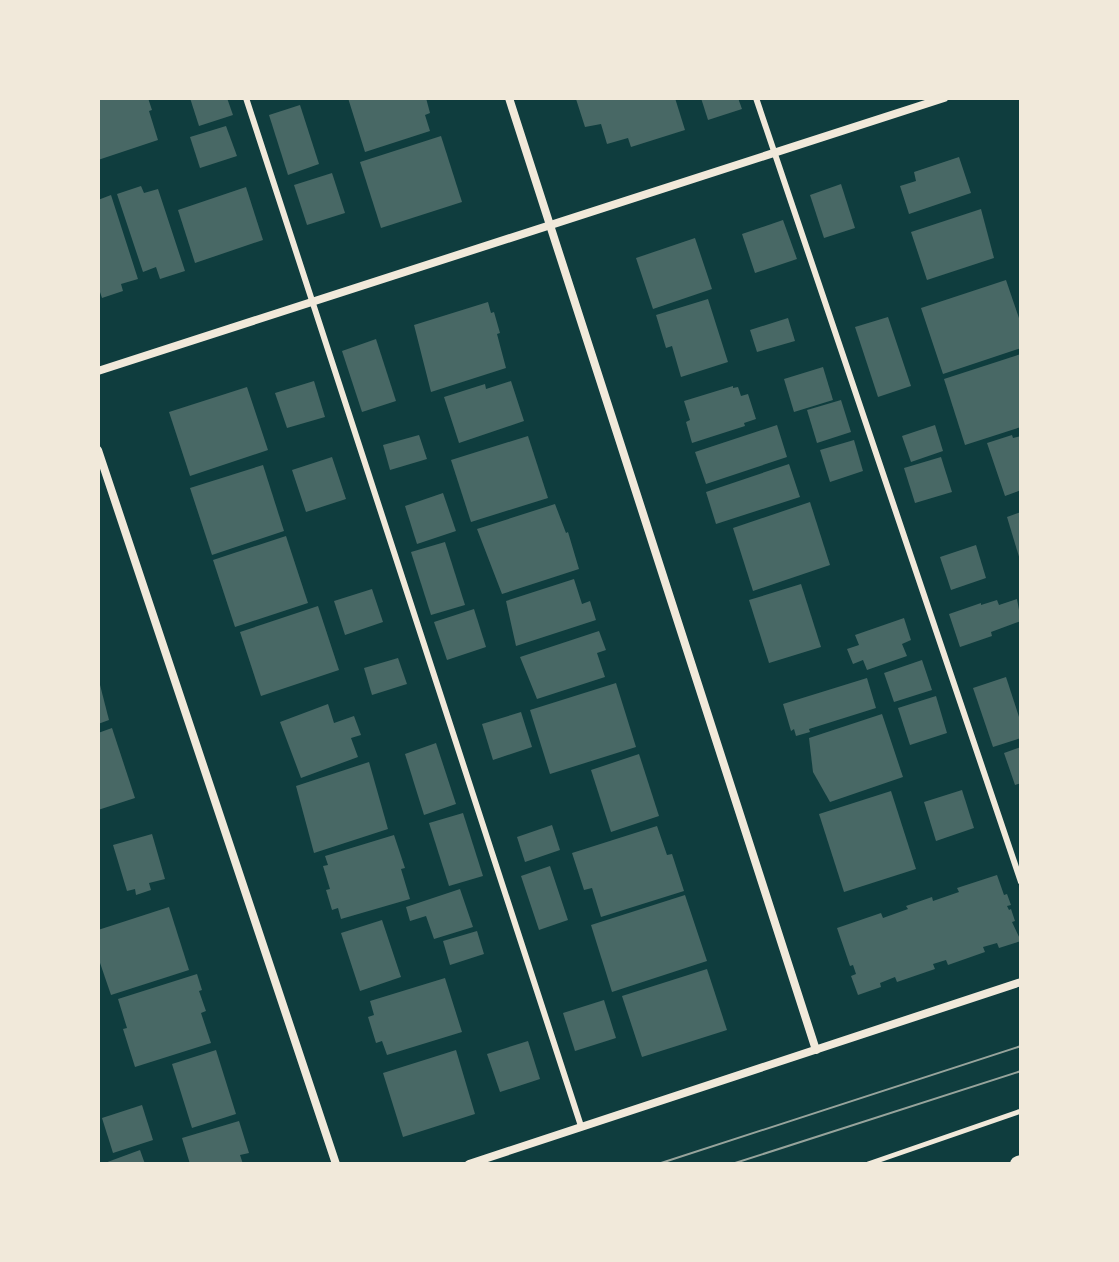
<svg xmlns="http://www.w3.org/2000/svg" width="1119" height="1262" viewBox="0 0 1119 1262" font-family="'Alegreya Sans',sans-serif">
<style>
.building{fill:#486865}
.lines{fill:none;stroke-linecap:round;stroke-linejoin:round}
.path{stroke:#f1e9da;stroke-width:5}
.service{stroke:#f1e9da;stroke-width:6}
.minor{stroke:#f1e9da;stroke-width:8}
.secondary{stroke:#f1e9da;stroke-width:16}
.tram{stroke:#97a49c;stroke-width:2}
</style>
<rect width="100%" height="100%" fill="#0f3d3e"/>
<g class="building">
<path d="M98,98H148L152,110L149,111L158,140L98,160Z"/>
<path d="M190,98H227L233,115L199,126Z"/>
<path d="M348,98H426L430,113L425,115L430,131L365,152Z"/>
<path d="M675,98L685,130L631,147L628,138L607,144L601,124L585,127L576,99Z"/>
<path d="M701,98H738L742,109L708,120Z"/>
<path d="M300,105L319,164L288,175L269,115Z"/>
<path d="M226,126L237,156L200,168L190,137Z"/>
<path d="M441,136L462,202L381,228L360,162Z"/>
<path d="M959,157L971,193L909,214L900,186L916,181L914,172Z"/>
<path d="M332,173L345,213L307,225L294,185Z"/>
<path d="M841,184L855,228L824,238L810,195Z"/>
<path d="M141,186L144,193L158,189L185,271L160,279L156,267L143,272L117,194Z"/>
<path d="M246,187L263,240L195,263L178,210Z"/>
<path d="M111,195L138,279L121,284L123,291L102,298L98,286V200Z"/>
<path d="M981,209L994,258L927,280L911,232Z"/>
<path d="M783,220L797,259L755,273L742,234Z"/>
<path d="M695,238L712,289L653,309L636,258Z"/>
<path d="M1006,280L1021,324V348L943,374L921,308Z"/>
<path d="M708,299L728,362L681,377L672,346L666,348L656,315Z"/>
<path d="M488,302L491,313L494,312L500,333L497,334L506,368L431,392L414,325Z"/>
<path d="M888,317L911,386L878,397L855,327Z"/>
<path d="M788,318L795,341L757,352L750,330Z"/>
<path d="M376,339L396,401L362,412L342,351Z"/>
<path d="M1021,354V427L965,445L944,379Z"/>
<path d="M823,367L833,400L794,412L784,379Z"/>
<path d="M314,381L325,417L287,428L275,393Z"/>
<path d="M511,381L524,421L459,443L444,397L485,384L486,389Z"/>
<path d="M733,386V388L738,387L741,396L748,394L756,419L744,423L745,426L692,443L686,422L690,420L684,401Z"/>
<path d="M247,387L268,450L190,476L169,412Z"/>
<path d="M841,400L851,432L817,443L807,410Z"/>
<path d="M777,425L787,457L706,484L695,452Z"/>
<path d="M935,425L943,451L911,462L902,436Z"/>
<path d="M419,435L427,459L390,470L383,445Z"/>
<path d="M1012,435L1013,438L1021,436V490L1005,496L987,443Z"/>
<path d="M528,436L548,498L471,522L451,460Z"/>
<path d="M854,440L863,471L830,482L820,450Z"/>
<path d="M332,457L346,499L306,512L292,470Z"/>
<path d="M941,457L952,492L915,503L904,468Z"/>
<path d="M789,464L800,497L716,524L706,492Z"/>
<path d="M263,465L284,531L212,555L190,488Z"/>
<path d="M443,493L456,531L417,544L405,506Z"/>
<path d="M810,502L830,565L753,591L733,528Z"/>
<path d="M555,504L566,533L568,532L579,569L502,594L477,529Z"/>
<path d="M1021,512V559L1020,560L1007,517Z"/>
<path d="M286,536L308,603L235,627L213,560Z"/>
<path d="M445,542L465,605L431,615L411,552Z"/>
<path d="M976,545L986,578L951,590L940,557Z"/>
<path d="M574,579L582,604L590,601L596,620L516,646L506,601Z"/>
<path d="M801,584L821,647L769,663L749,600Z"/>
<path d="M372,589L383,622L345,635L334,601Z"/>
<path d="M1017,599L1021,621L991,632L992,636L960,647L949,614L981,603V605L997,600L999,605Z"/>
<path d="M318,606L339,670L261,696L240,632Z"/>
<path d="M474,609L486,647L447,660L434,622Z"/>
<path d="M904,618L911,640L902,644L907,656L867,670L863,660L853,664L847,649L859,645L855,635Z"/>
<path d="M599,631L606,650L597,653L605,677L537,699L520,657Z"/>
<path d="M398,658L407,684L372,695L364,668Z"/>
<path d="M922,660L932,690L894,702L884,673Z"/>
<path d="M1006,677L1021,723V738L993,747L973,688Z"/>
<path d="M867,678L876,708L809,729L810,732L796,736L794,729L791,731L783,704Z"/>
<path d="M99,681L109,720L98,724V681Z"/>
<path d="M616,683L636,747L550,774L530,710Z"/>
<path d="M936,696L947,733L910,745L898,708Z"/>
<path d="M328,704L334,723L354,716L361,735L351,738L358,757L301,778L280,722Z"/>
<path d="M521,712L532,747L493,760L482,724Z"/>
<path d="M882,714L903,777L830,802L813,772L809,738Z"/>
<path d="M112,728L135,798L98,810V733Z"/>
<path d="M436,743L456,804L424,815L405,754Z"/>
<path d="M1021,747V783L1015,785L1004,753Z"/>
<path d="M639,754L659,816L611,832L591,770Z"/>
<path d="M369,762L388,829L314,853L296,786Z"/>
<path d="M962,790L974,828L936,841L924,802Z"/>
<path d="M891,791L916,869L844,892L819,814Z"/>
<path d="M463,813L483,876L449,886L429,823Z"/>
<path d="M552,825L560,850L525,862L517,837Z"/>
<path d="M657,826L667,855L672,854L684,891L601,917L592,888L584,890L572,853Z"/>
<path d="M152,834L165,879L149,883L151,890L136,895L135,889L127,891L113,845Z"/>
<path d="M394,835L405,868L401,869L410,899L341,919L338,908L332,910L326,890L330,889L323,866L328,865L325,856Z"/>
<path d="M550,866L568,920L539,930L521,876Z"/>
<path d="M997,875L1004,895L1007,894L1011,905L1007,906L1009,910L1011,909L1015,921L1012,922L1021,941L999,948L997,943L983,947L985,952L948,965L946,960L933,964L935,969L897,982L895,977L880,983L881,987L858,995L851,976L856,974L853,965L850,966L837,928L881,913L883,918L908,909L906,906L932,897L933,901L959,892L957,888Z"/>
<path d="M460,889L473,927L434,939L426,916L410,921L406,907Z"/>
<path d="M685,895L707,961L612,992L591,925Z"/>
<path d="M169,907L189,970L111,995L98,957V930Z"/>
<path d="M382,920L401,977L360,991L341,933Z"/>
<path d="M477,931L484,954L450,965L443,941Z"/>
<path d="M707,969L727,1030L642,1057L622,996Z"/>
<path d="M197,974L202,990L199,991L206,1011L201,1013L211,1043L135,1067L123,1029L127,1028L118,999Z"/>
<path d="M445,978L462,1032L387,1055L382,1041L376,1043L368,1017L374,1015L370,1001Z"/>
<path d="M604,1000L616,1038L575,1051L563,1013Z"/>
<path d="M528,1041L540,1079L500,1092L487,1054Z"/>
<path d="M216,1050L236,1114L192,1128L172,1064Z"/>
<path d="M456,1050L475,1114L403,1137L383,1073Z"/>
<path d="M142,1105L153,1140L113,1153L102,1118Z"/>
<path d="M239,1121L249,1153L240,1155L243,1164H190L182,1138Z"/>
<path d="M140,1150L145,1164H102Z"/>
</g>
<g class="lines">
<path class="path" d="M868,1164L1021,1111"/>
<g class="service">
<path d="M246,98L581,1126"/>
<path d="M756,98L1021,882"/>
</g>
<g class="minor">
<path d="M509,98L816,1050"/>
<path d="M98,371L944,98"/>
<path d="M98,450L336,1164"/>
<path d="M469,1164L1021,982"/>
</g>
<path class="secondary" d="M1018,1164L1021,1163"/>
<g class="tram">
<path d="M658,1164L1021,1046"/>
<path d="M732,1164L1021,1071"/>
</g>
</g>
<rect width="1119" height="1262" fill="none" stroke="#f1e9da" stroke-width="200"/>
</svg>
